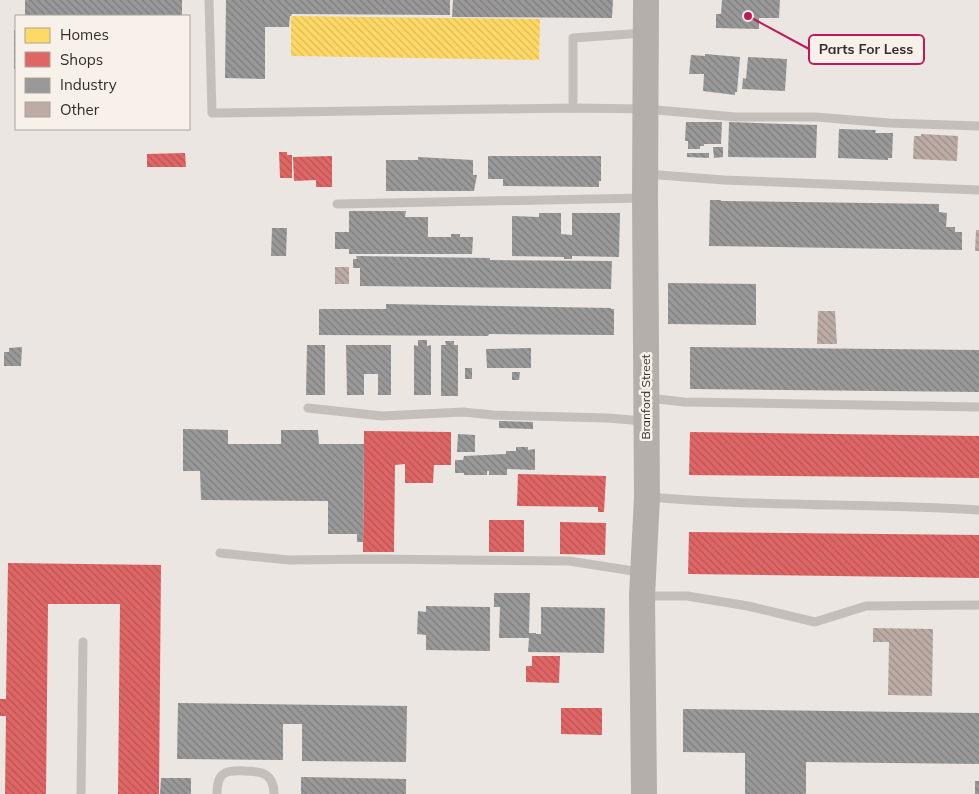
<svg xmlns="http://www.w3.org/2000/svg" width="979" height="794" viewBox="0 0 979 794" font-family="Mulish,sans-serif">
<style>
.homes{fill:url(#homes-back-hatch)}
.shops{fill:url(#shops-back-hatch)}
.industry{fill:url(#industry-back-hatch)}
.building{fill:url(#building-back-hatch)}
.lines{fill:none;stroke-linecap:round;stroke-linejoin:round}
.service{stroke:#c4bfbb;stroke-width:9}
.secondary{stroke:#b5afab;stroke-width:26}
.labels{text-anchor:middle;stroke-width:5;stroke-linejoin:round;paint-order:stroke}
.street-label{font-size:12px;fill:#342d29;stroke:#f7f1e9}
.leader{fill:none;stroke:#c2185b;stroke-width:2}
.callout-dot{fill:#c2185b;stroke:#f7f1e9;stroke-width:2}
.callout{fill:#f7f1e9;stroke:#c2185b;stroke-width:2}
.callout-label{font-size:14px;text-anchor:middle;font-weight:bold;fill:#342d29}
</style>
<defs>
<pattern id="homes-back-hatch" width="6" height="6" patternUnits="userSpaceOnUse" patternTransform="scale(1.25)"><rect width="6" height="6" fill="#ffd966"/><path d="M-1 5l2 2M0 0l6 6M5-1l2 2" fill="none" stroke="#dbbb58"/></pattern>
<pattern id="shops-back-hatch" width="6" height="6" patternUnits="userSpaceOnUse" patternTransform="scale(1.25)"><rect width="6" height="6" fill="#e06666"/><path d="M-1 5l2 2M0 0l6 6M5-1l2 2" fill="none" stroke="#b65454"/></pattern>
<pattern id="industry-back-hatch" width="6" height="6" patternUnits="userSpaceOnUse" patternTransform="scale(1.25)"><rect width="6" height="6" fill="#999"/><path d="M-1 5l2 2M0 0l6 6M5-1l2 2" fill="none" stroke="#7e7d7d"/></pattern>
<pattern id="building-back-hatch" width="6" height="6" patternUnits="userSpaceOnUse" patternTransform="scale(1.25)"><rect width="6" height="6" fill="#bdaca5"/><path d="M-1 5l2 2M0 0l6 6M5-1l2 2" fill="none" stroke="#9a8c86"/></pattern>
</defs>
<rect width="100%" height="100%" fill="#ebe6e1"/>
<path class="homes" d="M291,16L540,19L539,60L291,56Z"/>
<g class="shops">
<path d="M279,152H287V155H292V178H280Z"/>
<path d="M185,153L186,167H147V154Z"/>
<path d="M332,156V187H316V180L294,181L293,157Z"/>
<path d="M364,431L451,432V465H434L433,483H405V464L395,465L394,552H363Z"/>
<path d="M690,432L979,436V478L689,475Z"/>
<path d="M518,474L606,476L604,512H598V507L517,506Z"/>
<rect x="489" y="520" width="35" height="32"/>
<path d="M560,522L606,523L605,555L560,554Z"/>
<path d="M689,532L979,535V578L688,574Z"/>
<path d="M8,563L161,565L159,794H118L120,604H48L46,794H5L6,716H0V699H6Z"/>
<path d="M532,656H560L559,683L526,682V666H532Z"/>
<path d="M561,708H602V735L561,734Z"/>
</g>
<g class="industry">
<rect x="25" y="0" width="157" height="16"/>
<path d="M226,0H450V15L292,14L291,16H290L289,27H265V79L225,78Z"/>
<path d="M453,0H613L612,18L452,17Z"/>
<path d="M722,0H780L779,18H759V29L716,28V14H721Z"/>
<rect x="14" y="30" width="2" height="39"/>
<path d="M705,54L740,57L737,92H735V95L703,91L704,74H689L691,55L705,56Z"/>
<path d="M748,57L787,59L785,91L742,89L743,78L746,79Z"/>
<path d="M686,122H722L721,144H704V146H700V149H688V141H685Z"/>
<path d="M729,122L817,125L816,158L728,157Z"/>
<path d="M839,129L876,130L875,133H893L892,158H888V160L838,158Z"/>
<path d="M713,147H723V157L714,158Z"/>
<path d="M687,153H709V158L687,157Z"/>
<path d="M488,156H601V181H599V187L503,186V179H488Z"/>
<path d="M418,157L473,160V175H477L474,191H386V160H418Z"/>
<path d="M710,200H721V201L939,204V212L947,213L946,227H955V232H962V250L709,246Z"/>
<path d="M349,211H406L405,217H428V237H451V234H460V237H473L472,254H349V249H335V232H349Z"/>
<path d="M539,213H561V234L572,235V213H620L619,257L572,256V259H564V257L512,256V216L539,217Z"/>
<path d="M272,228H287L286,256H271Z"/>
<path d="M356,256L490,258V260L612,261L611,289L360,286V268H353V259H357Z"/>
<path d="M668,283L756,284V325L668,324Z"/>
<path d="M386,304L611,308V309H614V335L489,334L488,336L319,335V309H386Z"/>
<path d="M418,340H427V346L431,345V395H414V345L418,346Z"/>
<path d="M445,341H454V345H458V396H441V345H446Z"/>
<path d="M307,345H325V395H306Z"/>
<path d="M346,345H391V395H378V374H364V395H347Z"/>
<path d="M22,347L21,366H4V352H9V348Z"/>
<path d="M690,347L979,350V392L690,389Z"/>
<path d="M531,348V368H487L486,349Z"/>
<rect x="465" y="368" width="7" height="11"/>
<path d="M512,372H520L519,380H512Z"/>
<path d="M499,421L533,422V429L499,428Z"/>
<path d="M183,429L228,430V444H281V430H318L319,444H364L363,542H357V534H328V501L201,500L200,471H183Z"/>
<path d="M458,434L475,435V452H457Z"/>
<path d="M516,447H528V450L535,449V470L507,469V475H489V471H487V475H464V473H455V460H463L464,456L506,454V451H516Z"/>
<path d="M494,593H530L529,633H536V634H541V607L605,608L604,653L528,652L529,638H499L500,607H494Z"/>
<path d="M426,606L490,607V651L426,650V635L417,634L418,611L426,612Z"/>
<path d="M178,703L407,706L406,762L302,761V724H283V760L177,759Z"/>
<path d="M683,709L979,713V764L806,762V794H745V753L683,752Z"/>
<path d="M301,777L406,779V794H301Z"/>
<path d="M161,778H191V794H160Z"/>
<rect x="975" y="781" width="4" height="13"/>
</g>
<g class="building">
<path d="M921,134L958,136L957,161L913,159L914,136H921Z"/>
<path d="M976,230H979V251H975Z"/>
<rect x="335" y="267" width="14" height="17"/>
<path d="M818,311H835L837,344H817Z"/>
<path d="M873,628L933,629L932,696L888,695L889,642H873Z"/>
</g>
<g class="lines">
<g class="service">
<path d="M209,0L212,113L573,108L645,109L736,117H816L889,123L979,126"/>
<path d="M573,108V38L644,33"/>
<path d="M646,174L724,180L979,190"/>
<path d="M337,204L642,198"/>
<path d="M649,398L684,402L979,407"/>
<path d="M308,408L382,416L463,412L493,415L608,418L643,421"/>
<path d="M650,497C760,507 869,503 979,510"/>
<path d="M220,553L289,560L373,559L569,561L640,572"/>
<path d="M644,596H687L748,606L815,622L866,606L979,605"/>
<path d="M81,794L83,642"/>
<path d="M217,794C217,772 225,770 245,771C262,771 274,774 274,794"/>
</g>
<path class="secondary" d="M644,794L642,596L647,497L645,198L646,0"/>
</g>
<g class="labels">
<g class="street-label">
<text transform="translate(646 397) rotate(-90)" y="4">Branford Street</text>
</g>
</g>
<path class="leader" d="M748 16L809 49"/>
<circle class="callout-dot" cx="748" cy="16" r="5"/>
<rect class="callout" x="809" y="35" width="115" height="29" rx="5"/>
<g class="callout-label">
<text x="866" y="54">Parts For Less</text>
</g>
<rect x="15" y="15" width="175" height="115" fill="#f7f1e9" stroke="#a9a39c"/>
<rect x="25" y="28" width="25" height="15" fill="#ffd966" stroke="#a9a39c"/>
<text x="60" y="40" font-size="15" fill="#342d29">Homes</text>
<rect x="25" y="52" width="25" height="15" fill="#e06666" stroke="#a9a39c"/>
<text x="60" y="65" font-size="15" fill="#342d29">Shops</text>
<rect x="25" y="78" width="25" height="15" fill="#999999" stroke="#a9a39c"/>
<text x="60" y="90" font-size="15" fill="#342d29">Industry</text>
<rect x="25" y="102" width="25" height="15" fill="#bdaca5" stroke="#a9a39c"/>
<text x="60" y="115" font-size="15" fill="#342d29">Other</text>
</svg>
